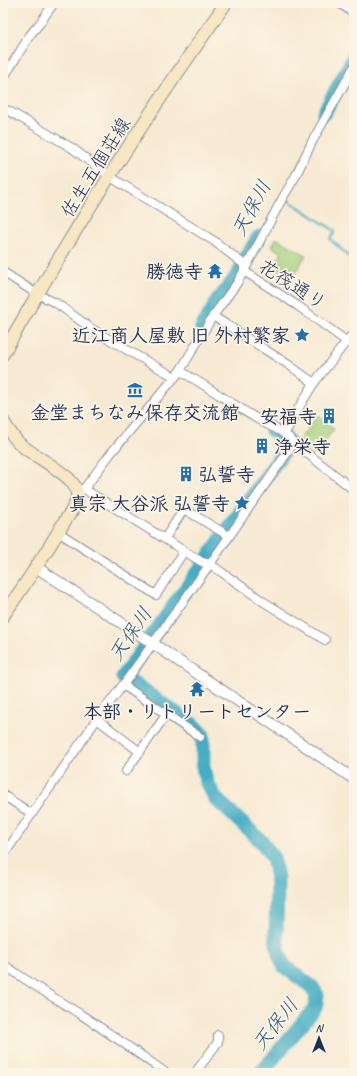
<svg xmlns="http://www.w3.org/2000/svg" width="357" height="1076" viewBox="0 0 357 1076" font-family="Caveat,'Klee One',sans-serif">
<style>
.green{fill:#a4d17e;stroke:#60806e}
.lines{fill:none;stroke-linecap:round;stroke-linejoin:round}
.stream{stroke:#45adc5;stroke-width:2.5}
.river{stroke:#45adc5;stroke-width:15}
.minor-casing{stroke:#898c98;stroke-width:10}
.tertiary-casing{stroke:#898c98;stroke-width:12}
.secondary-casing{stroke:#898c98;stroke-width:14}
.minor{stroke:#fff;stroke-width:8}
.tertiary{stroke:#fff;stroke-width:10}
.secondary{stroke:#f7e8c3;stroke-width:12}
.labels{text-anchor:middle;stroke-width:3.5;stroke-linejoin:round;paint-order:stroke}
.street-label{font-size:19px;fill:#1b2f5e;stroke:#fcf5e5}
.poi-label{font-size:19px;font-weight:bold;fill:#1b2f5e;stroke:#fcf5e5;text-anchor:end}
.water-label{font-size:20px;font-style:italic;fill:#2a5b82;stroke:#fcf5e5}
</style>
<rect width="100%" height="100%" fill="#fcf5e5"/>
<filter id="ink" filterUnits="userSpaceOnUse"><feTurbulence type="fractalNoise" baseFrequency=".025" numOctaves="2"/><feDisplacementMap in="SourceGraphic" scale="8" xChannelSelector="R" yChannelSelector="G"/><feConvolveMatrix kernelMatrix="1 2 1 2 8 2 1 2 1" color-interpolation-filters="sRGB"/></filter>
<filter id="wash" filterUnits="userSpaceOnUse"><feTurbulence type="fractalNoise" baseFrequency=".012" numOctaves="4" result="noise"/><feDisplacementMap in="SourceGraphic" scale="16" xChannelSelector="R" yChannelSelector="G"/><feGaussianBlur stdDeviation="0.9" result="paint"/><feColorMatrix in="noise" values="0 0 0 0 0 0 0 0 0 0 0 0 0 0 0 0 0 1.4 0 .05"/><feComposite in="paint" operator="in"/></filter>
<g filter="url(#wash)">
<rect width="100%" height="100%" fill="#f7ead3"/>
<g class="green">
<path d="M276,238L306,255L293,277L285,272L275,269L273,272L271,270L273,266L270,264L273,260L276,262L282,253L272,247Z"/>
<path d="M318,415L334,429L316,454L299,441L312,421L314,420Z"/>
</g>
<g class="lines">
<path class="stream" d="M286,199L335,231L330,239L354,261"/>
<g class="river">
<path d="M348,3L354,7"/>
<path d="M324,113L354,57"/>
<path d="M202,328L217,302L239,274L244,261L259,237"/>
<path d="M261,1073L315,1008L317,995L312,987L284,966L279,954L276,937L277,878L273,858L262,842L216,799L206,781L203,767V735L193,725L123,677L289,444C286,436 279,434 272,430"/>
</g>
</g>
</g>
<g filter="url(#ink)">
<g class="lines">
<defs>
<g id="minor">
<path d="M339,3L354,13"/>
<path d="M3,79L30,35L40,23L54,3"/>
<path d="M3,109L9,111L72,148L109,176L214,241L241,262L244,264V271"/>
<path d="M244,271L298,306L346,341"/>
<path d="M3,272L37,294L56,303L92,329L139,357L175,377"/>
<path d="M213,316L289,365L314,383"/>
<path d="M180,371C207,386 232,404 259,420C271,427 285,431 294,443L354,490"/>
<path d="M285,433L298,409L314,383L354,332"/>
<path d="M84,489L202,562L210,564L264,602L325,640"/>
<path d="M76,490L84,489L111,453L180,371L213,316L237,283L244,271L282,199L295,177L313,140L354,67"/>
<path d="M58,532L156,595L184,551"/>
<path d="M165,538L184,509L229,536"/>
<path d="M123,685L200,737"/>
<path d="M97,719L140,752"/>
<path d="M126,771L166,715"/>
<path d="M3,795L32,814"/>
<path d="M3,856L97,719L123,685L210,564L294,443"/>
<path d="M3,964C28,982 54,998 80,1014C109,1033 138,1053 166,1073"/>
<path d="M195,1073L218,1042V1035"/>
</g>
<path id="tertiary" d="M36,567L143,637L354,779"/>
<g id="secondary">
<path d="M3,354C37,294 72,235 109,177C146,118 186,60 226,3"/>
<path d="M3,421C8,429 14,439 21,445C36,457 55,466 69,479C74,484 78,490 77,497C76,507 68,516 63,524C44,556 24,586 3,616"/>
</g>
</defs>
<use href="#minor" class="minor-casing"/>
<use href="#tertiary" class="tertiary-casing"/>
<use href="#secondary" class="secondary-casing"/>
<use href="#minor" class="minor"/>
<use href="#tertiary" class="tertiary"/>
<use href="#secondary" class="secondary"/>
</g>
</g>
<defs>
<symbol id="temple-bare" viewBox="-9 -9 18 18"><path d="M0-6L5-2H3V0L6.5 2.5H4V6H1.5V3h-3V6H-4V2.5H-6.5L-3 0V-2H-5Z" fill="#1f6fb2" stroke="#fcf5e5" stroke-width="2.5" paint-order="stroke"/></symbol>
<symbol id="sight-bare" viewBox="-9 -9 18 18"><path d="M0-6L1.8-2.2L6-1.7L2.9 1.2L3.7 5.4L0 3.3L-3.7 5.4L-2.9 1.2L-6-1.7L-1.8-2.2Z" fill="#1f6fb2" stroke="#fcf5e5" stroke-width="2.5" paint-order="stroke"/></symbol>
<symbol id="museum-bare" viewBox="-9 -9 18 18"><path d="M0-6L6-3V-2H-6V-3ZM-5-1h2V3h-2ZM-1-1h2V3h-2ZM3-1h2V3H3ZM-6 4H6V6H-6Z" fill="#1f6fb2" stroke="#fcf5e5" stroke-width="2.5" paint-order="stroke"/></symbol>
<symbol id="building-bare" viewBox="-9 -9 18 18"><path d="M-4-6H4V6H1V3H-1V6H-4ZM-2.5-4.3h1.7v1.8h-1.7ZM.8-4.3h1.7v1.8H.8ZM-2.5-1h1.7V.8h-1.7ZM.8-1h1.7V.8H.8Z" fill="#1f6fb2" stroke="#fcf5e5" stroke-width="2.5" paint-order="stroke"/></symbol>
</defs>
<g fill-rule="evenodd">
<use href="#temple-bare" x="204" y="260" width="22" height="22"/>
<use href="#sight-bare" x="291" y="324" width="22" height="22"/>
<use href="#museum-bare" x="124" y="379" width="22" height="22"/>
<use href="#building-bare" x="318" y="405" width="22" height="22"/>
<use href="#building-bare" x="251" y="435" width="22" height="22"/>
<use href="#building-bare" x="175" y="463" width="22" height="22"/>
<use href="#sight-bare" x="231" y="492" width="22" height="22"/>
<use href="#temple-bare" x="186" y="678" width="22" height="22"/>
</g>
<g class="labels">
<g class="street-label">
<text transform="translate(95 167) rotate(-58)" y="7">佐生五個荘線</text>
<text transform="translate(293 284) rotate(33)" y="7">花筏通り</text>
</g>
<g class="poi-label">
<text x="203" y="278">勝徳寺</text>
<text x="290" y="342">近江商人屋敷 旧 外村繁家</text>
<text x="135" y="419" text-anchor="middle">金堂まちなみ保存交流館</text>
<text x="317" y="423">安福寺</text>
<text x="274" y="453" text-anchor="start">浄栄寺</text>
<text x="198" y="481" text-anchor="start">弘誓寺</text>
<text x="230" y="510">真宗 大谷派 弘誓寺</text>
<text x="197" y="718" text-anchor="middle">本部・リトリートセンター</text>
</g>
<g class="water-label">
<text transform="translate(251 208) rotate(-62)" y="7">天保川</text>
<text transform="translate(130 634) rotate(-56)" y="7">天保川</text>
<text transform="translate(275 1024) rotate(-52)" y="7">天保川</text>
</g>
</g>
<rect width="357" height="1076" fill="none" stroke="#fcf5e5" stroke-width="16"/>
<g transform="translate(319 1038)" stroke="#fcf5e5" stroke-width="3" paint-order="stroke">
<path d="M0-3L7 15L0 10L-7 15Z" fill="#1b2f5e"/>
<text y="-6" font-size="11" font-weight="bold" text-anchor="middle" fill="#1b2f5e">N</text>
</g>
</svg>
